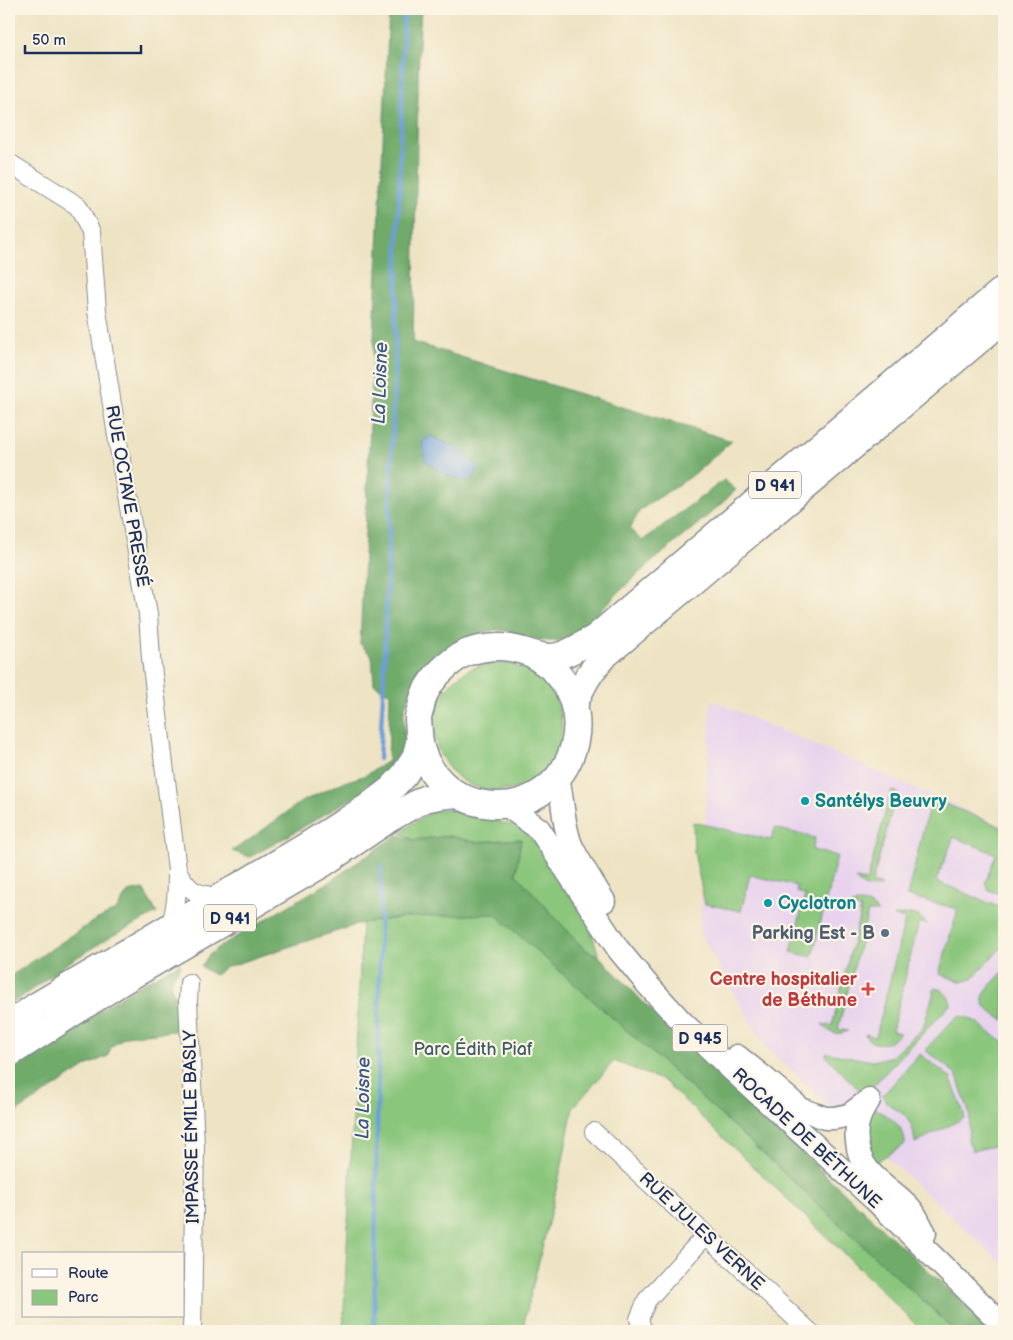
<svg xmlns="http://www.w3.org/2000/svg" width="1013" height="1340" viewBox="0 0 1013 1340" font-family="'Balsamiq Sans',sans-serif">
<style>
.built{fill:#e8d2ee}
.green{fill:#8ac67b;stroke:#527a6c}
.forest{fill:#6fab6b;stroke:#456d64}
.water{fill:#6d9fd8;stroke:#44679b}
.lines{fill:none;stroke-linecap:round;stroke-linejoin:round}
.stream{stroke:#6d9fd8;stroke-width:4.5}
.minor-casing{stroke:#848a91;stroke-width:20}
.major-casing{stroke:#848a91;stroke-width:25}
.highway-casing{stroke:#848a91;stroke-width:29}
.minor{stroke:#fff;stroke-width:18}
.major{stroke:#fff;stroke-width:22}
.highway{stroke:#fff;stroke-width:26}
.culture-dot{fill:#0f9aa8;stroke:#fcf5e5;stroke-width:2}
.service-dot{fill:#5c6f8a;stroke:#fcf5e5;stroke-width:2}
.health-dot{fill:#e0444e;stroke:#fcf5e5;stroke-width:2}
.labels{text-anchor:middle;stroke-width:4.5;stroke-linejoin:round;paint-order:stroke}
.shield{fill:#fcf5e5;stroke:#5e6a86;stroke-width:1}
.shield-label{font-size:16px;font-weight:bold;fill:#1b2f5e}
.street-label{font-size:18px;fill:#1b2f5e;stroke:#fcf5e5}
.culture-label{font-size:18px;font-weight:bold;fill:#0d838f;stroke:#fcf5e5;text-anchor:start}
.service-label{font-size:18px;font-weight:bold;fill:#4e5e75;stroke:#fcf5e5;text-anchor:end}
.health-label{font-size:18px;font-weight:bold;fill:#be3a42;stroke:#fcf5e5;text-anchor:end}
.park-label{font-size:18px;fill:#3c5c67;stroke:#fcf5e5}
.water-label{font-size:19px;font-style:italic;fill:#385689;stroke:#fcf5e5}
</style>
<rect width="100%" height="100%" fill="#fcf5e5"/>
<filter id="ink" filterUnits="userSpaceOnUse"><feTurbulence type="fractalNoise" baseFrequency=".02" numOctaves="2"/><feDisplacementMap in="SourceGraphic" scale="10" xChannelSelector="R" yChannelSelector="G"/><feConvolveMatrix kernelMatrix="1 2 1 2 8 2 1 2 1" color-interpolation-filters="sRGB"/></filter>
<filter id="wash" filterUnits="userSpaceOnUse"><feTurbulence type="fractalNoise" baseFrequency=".0096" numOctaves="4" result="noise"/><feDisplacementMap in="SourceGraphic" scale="20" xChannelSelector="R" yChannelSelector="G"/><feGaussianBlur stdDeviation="1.12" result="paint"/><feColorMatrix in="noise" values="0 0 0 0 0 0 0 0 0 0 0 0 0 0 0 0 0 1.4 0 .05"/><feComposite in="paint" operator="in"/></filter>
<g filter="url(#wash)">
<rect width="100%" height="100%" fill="#eee4c4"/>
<path class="built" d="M711,700L1004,827V1265L764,1045L700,933Z"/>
<g class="green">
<circle cx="498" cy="727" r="64"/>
<path d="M891,791L897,792L872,883L882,886C869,890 865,888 855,879L867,881Z"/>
<path d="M931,798L1004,828V896L989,890L985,883L996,854L954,837L936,881L1004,909V945L972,979L963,982L939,974L958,909L907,896Z"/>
<path d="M450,809L461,814L518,826L526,832L540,848L588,922L599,956L584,949L515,874L521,839L475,842L449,836L414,840L400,833L416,821L435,810Z"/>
<path d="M693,822L771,840L775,828L815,838L812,850L837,856L812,957L791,952L805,895L796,892L797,886L750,875L741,911L705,904L694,852Z"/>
<path d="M857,903C867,903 872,905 878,912H868L838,1029L848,1031C836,1036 831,1034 822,1024L832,1026L861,909L850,906Z"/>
<path d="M495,914L675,1073L956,1331H922L856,1265L664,1081L614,1061L573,1108L562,1165L522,1331H343L362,923L406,917Z"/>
<path d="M910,914L919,916L927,924L919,922L892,1031L900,1033C891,1045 872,1049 865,1034L876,1037L905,919L894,916Z"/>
<path d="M1004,971V1021C998,1017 990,1012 985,1006C976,995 997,979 1004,971Z"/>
<path d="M935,988C944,990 949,995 951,1004L870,1089L860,1091L825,1055L827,1053L873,1061L892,1056L923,1028Z"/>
<path d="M958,1016C977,1016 988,1035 1004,1042V1153L997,1145L973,1151L968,1140L970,1115L956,1074L925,1050L952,1021Z"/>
<path d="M920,1054L950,1077L964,1113V1118L915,1143C914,1134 912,1124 906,1117C899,1108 885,1107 883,1095Z"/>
<path d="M872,1107C887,1116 905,1124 905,1144L871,1165L863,1144Z"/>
</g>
<g class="forest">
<path d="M389,9H421L419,44L413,342L732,441L693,475L640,510L630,529L642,541L724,480L736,490C705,520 671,545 639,573C618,592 600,613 578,630C574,633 570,636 566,638C544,647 522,633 500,630C489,629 467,638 458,645C438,660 411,681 405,707C401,723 409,743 400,759C384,785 356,795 332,810C305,826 278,842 250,857L232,851L249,840L301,802L341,783L366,775L388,761L390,694L374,684L372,656L360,644Z"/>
<path d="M397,835L414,840L450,836L475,842L521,839L516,874L584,949L599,956L646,1005L884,1230L994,1331H956L675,1073L495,914L406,917L362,923L224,968L215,975L201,967L209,955L222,945L329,882Z"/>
<path d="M143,889L157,913L112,936L71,961L9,1006V977L92,922L116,910L128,892Z"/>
<path d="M180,963L181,966L173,976L171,987L176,1000L183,1011V1030L126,1036L111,1047L108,1056L88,1065L21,1109L9,1119V1070L134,988Z"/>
</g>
<path class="water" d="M430,436L459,449L478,466L474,479C455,482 439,472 425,460L422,442Z"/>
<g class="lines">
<g class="stream">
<path d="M379,759L383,695L394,392L404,9"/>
<path d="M374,1331L381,866"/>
</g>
</g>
</g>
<g filter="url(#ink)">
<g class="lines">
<defs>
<g id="minor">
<path d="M9,163L78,206L91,232L97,311L124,479L148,614L151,658L177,870C177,892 177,906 170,927"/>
<path d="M177,870C189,892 196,895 221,897"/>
<path d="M189,983L188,1001L195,1145L192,1331"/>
<path d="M594,1132L706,1235L809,1331"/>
<path d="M643,1331L639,1319L647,1300L706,1235"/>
</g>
<g id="major">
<path d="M558,777C563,799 563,827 572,847C581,865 593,883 604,901"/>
<path d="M506,805L539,829L618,949L647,984L680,1020L730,1068L874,1199L1004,1326"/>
<path d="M737,1056L762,1076L801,1109L825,1118H835L849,1115L869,1100"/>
<path d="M868,1102C859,1115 855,1126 857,1142C860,1177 892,1186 911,1209C917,1216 920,1225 925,1233"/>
</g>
<g id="highway">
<path d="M534,655C540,660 547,664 553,669C603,719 568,806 497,805C479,805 462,799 448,788C431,774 420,755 419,733C419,728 418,723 418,718C418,714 420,711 421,707C422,702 423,697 425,693C432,678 445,666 458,657C471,649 495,645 510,648C526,650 541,660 558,656C571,653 583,644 595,638L1004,289"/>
<path d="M574,705C583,683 589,673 604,656L1004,319"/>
<path d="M9,1025L36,1006L303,848L366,808L391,789L404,775L415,758L419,743"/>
<path d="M9,1054L121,982L324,863L389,819L424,799L439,796L456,794"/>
</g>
</defs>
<use href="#minor" class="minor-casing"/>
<use href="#major" class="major-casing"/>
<use href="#highway" class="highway-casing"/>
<use href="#minor" class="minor"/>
<use href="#major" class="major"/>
<use href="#highway" class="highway"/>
</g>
</g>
<g class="culture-dot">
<circle cx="805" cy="801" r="5"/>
<circle cx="768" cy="903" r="5"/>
</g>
<circle class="service-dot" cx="885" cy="933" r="5"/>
<path class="health-dot" d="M865.5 981.5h5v5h5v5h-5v5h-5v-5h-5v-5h5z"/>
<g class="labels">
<g class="shield">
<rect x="749" y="471.5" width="52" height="27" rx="4"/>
<rect x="204" y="904.5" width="52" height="27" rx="4"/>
<rect x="672.5" y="1024.5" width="55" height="27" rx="4"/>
</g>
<g class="shield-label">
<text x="775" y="491">D 941</text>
<text x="230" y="924">D 941</text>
<text x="700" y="1044">D 945</text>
</g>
<g class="street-label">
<text transform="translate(128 496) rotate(80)" y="6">RUE OCTAVE PRESSÉ</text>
<text transform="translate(191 1127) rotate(-91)" y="6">IMPASSE ÉMILE BASLY</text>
<text transform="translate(807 1138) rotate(43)" y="6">ROCADE DE BÉTHUNE</text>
<text transform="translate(702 1231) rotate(43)" y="6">RUE JULES VERNE</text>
</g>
<g class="culture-label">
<text x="815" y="807">Santélys Beuvry</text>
<text x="778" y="909">Cyclotron</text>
</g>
<g class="service-label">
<text x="875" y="939">Parking Est - B</text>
</g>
<g class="health-label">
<text x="857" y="985">Centre hospitalier<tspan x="857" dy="21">de Béthune</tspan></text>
</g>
<g class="park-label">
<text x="473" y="1055">Parc Édith Piaf</text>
</g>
<g class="water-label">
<text transform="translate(379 383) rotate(-88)" y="7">La Loisne</text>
<text transform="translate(362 1098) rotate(-89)" y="7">La Loisne</text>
</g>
</g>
<rect width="1013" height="1340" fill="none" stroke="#fcf5e5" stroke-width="30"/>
<rect x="22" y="1252" width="162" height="65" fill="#fcf5e5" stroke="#a2a6af"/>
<rect x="32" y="1269" width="25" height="8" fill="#ffffff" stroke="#a2a6af"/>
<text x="68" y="1278" font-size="15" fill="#1b2f5e">Route</text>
<rect x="32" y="1290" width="25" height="15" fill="#8ac67b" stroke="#a2a6af"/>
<text x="68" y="1302" font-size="15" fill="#1b2f5e">Parc</text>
<path d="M25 45v8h116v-8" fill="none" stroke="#1b2f5e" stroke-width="2.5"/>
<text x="32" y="45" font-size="15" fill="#1b2f5e" stroke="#fcf5e5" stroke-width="4" paint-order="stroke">50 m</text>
</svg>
